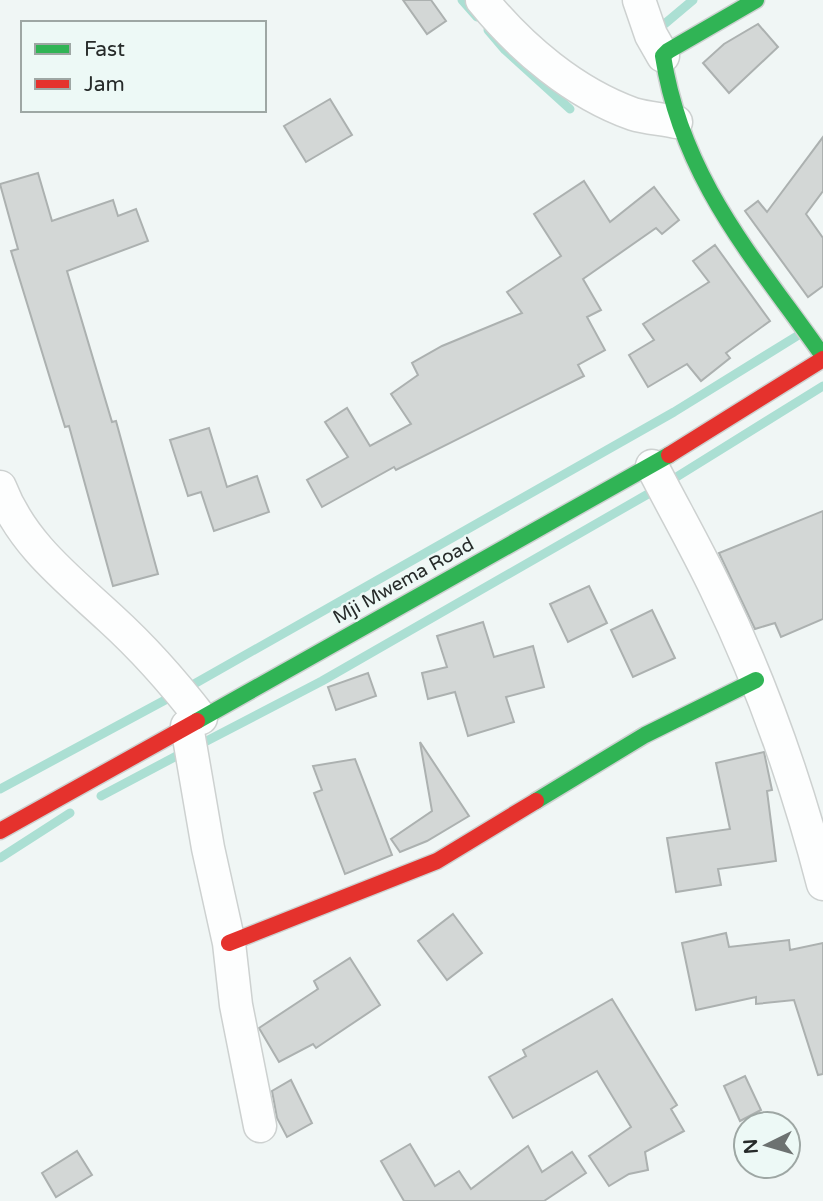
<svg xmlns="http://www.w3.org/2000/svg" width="823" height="1201" viewBox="0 0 823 1201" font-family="'Varela Round',sans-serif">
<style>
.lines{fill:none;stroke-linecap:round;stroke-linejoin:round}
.stream{stroke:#abdfd3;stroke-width:9}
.building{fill:#d3d7d6;stroke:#acb1b0;stroke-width:2}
.street-casing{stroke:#cdd1d0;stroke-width:35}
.fast-casing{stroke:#cdd1d0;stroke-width:19}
.jam-casing{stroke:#cdd1d0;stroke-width:19}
.street{stroke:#fdfefe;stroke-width:32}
.fast{stroke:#30b455;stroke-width:16}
.jam{stroke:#e5322d;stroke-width:16}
.labels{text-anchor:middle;stroke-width:5;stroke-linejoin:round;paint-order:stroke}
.street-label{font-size:19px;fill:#272b2a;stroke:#edf9f6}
</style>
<rect width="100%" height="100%" fill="#f0f6f5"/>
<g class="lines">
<g class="stream">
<path d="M462,0L477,17"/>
<path d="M488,30L505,50L570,109"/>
<path d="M655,32L693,0"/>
<path d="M197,746L322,681L662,486L823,386"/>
<path d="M0,789L180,692L674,412L797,336"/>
<path d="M101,796L184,752"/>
<path d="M0,858L70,813"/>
</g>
</g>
<g class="building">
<path d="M403,0H431L446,21L427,34Z"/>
<path d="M758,24L778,47L729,93L703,63L724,44Z"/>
<path d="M330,99L352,135L306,162L284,126Z"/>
<path d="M823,137V191L806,214L823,238V286L808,297L745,211L758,201L767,212Z"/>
<path d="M38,173L52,221L113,200L118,216L136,209L148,241L67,271L112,422L116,421L158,574L113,586L69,426L65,427L11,251L18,249L0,184Z"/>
<path d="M584,181L610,222L654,187L679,220L662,234L656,228L583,279L601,310L587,317L605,350L578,365L584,376L396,470L394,467L322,507L307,480L348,457L325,422L347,408L370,446L411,424L391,394L418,375L412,363L442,346L522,313L507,292L561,256L534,214Z"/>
<path d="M715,245L770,321L726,353L730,358L701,381L687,364L648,387L629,355L654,340L643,324L709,282L693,261Z"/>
<path d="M209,428L227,487L257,476L269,512L214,531L201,492L188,496L170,440Z"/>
<path d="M823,511V619L781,637L775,623L755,629L719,553Z"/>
<path d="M589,586L607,623L568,642L550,604Z"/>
<path d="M652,610L675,658L633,677L611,630Z"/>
<path d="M483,622L494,657L533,646L544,687L506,697L514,722L468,736L455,692L428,699L422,673L447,667L437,636Z"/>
<path d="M368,673L376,696L336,710L328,687Z"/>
<path d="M420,742L469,816L427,841L400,852L391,839L432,811Z"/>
<path d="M764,752L772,790L767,791L776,861L718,869L721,885L676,892L667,838L730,829L716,763Z"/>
<path d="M355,759L392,855L345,874L314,793L322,790L313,766Z"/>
<path d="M453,914L482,953L447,980L418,941Z"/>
<path d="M726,933L729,947L789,940L790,950L823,943V1074L818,1075L794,1000L756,1004V997L696,1010L682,943Z"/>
<path d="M350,958L380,1005L316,1048L313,1044L279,1062L259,1028L318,989L314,981Z"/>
<path d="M612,999L677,1105L671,1109L684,1131L645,1152L648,1170L629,1174L609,1186L589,1156L631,1127L597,1071L513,1118L489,1077L526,1056L523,1050Z"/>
<path d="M745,1076L761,1110L740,1121L724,1086Z"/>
<path d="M291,1080L312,1123L287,1137L277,1118L272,1091Z"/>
<path d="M410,1144L435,1186L459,1171L471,1189L528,1146L542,1172L572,1152L586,1173L544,1201H404L381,1161Z"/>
<path d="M77,1151L92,1175L56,1197L42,1173Z"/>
</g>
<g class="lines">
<defs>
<g id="street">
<path d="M482,0C521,48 574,93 633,114C646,118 662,119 676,122"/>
<path d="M639,0L651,35L663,56"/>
<path d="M652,466C673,507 696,547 716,589C761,682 797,783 823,884"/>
<path d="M0,487C22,544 67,578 110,618C143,648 174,683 201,718"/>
<path d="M187,726L208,848L229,943L236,1005L260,1126"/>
</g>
<g id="fast">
<path d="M756,0L668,51L663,56C682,179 754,258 823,356"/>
<path d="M197,721L669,455"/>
<path d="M536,801L645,735L756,680"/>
</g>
<g id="jam">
<path d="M669,455L823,359"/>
<path d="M0,831L197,721"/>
<path d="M229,943L437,861L536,801"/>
</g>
</defs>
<use href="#street" class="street-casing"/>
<use href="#fast" class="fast-casing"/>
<use href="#jam" class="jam-casing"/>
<use href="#street" class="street"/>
<use href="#fast" class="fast"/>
<use href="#jam" class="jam"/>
</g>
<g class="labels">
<g class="street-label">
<text transform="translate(403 580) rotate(-29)" y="7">Mji Mwema Road</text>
</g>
</g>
<rect x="21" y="21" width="245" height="91" fill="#edf9f6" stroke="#9ea7a4" stroke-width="2"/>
<rect x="35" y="44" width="35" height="10" fill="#30b455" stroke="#9ea7a4" stroke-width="2"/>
<text x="84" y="56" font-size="21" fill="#272b2a">Fast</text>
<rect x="35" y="79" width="35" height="10" fill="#e5322d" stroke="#9ea7a4" stroke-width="2"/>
<text x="84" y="91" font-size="21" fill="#272b2a">Jam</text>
<g transform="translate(767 1145) rotate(265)"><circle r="33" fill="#edf9f6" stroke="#9ea7a4" stroke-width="2"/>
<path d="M0-5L12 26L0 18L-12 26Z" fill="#6d7271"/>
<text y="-10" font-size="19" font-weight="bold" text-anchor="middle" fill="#272b2a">N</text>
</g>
</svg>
